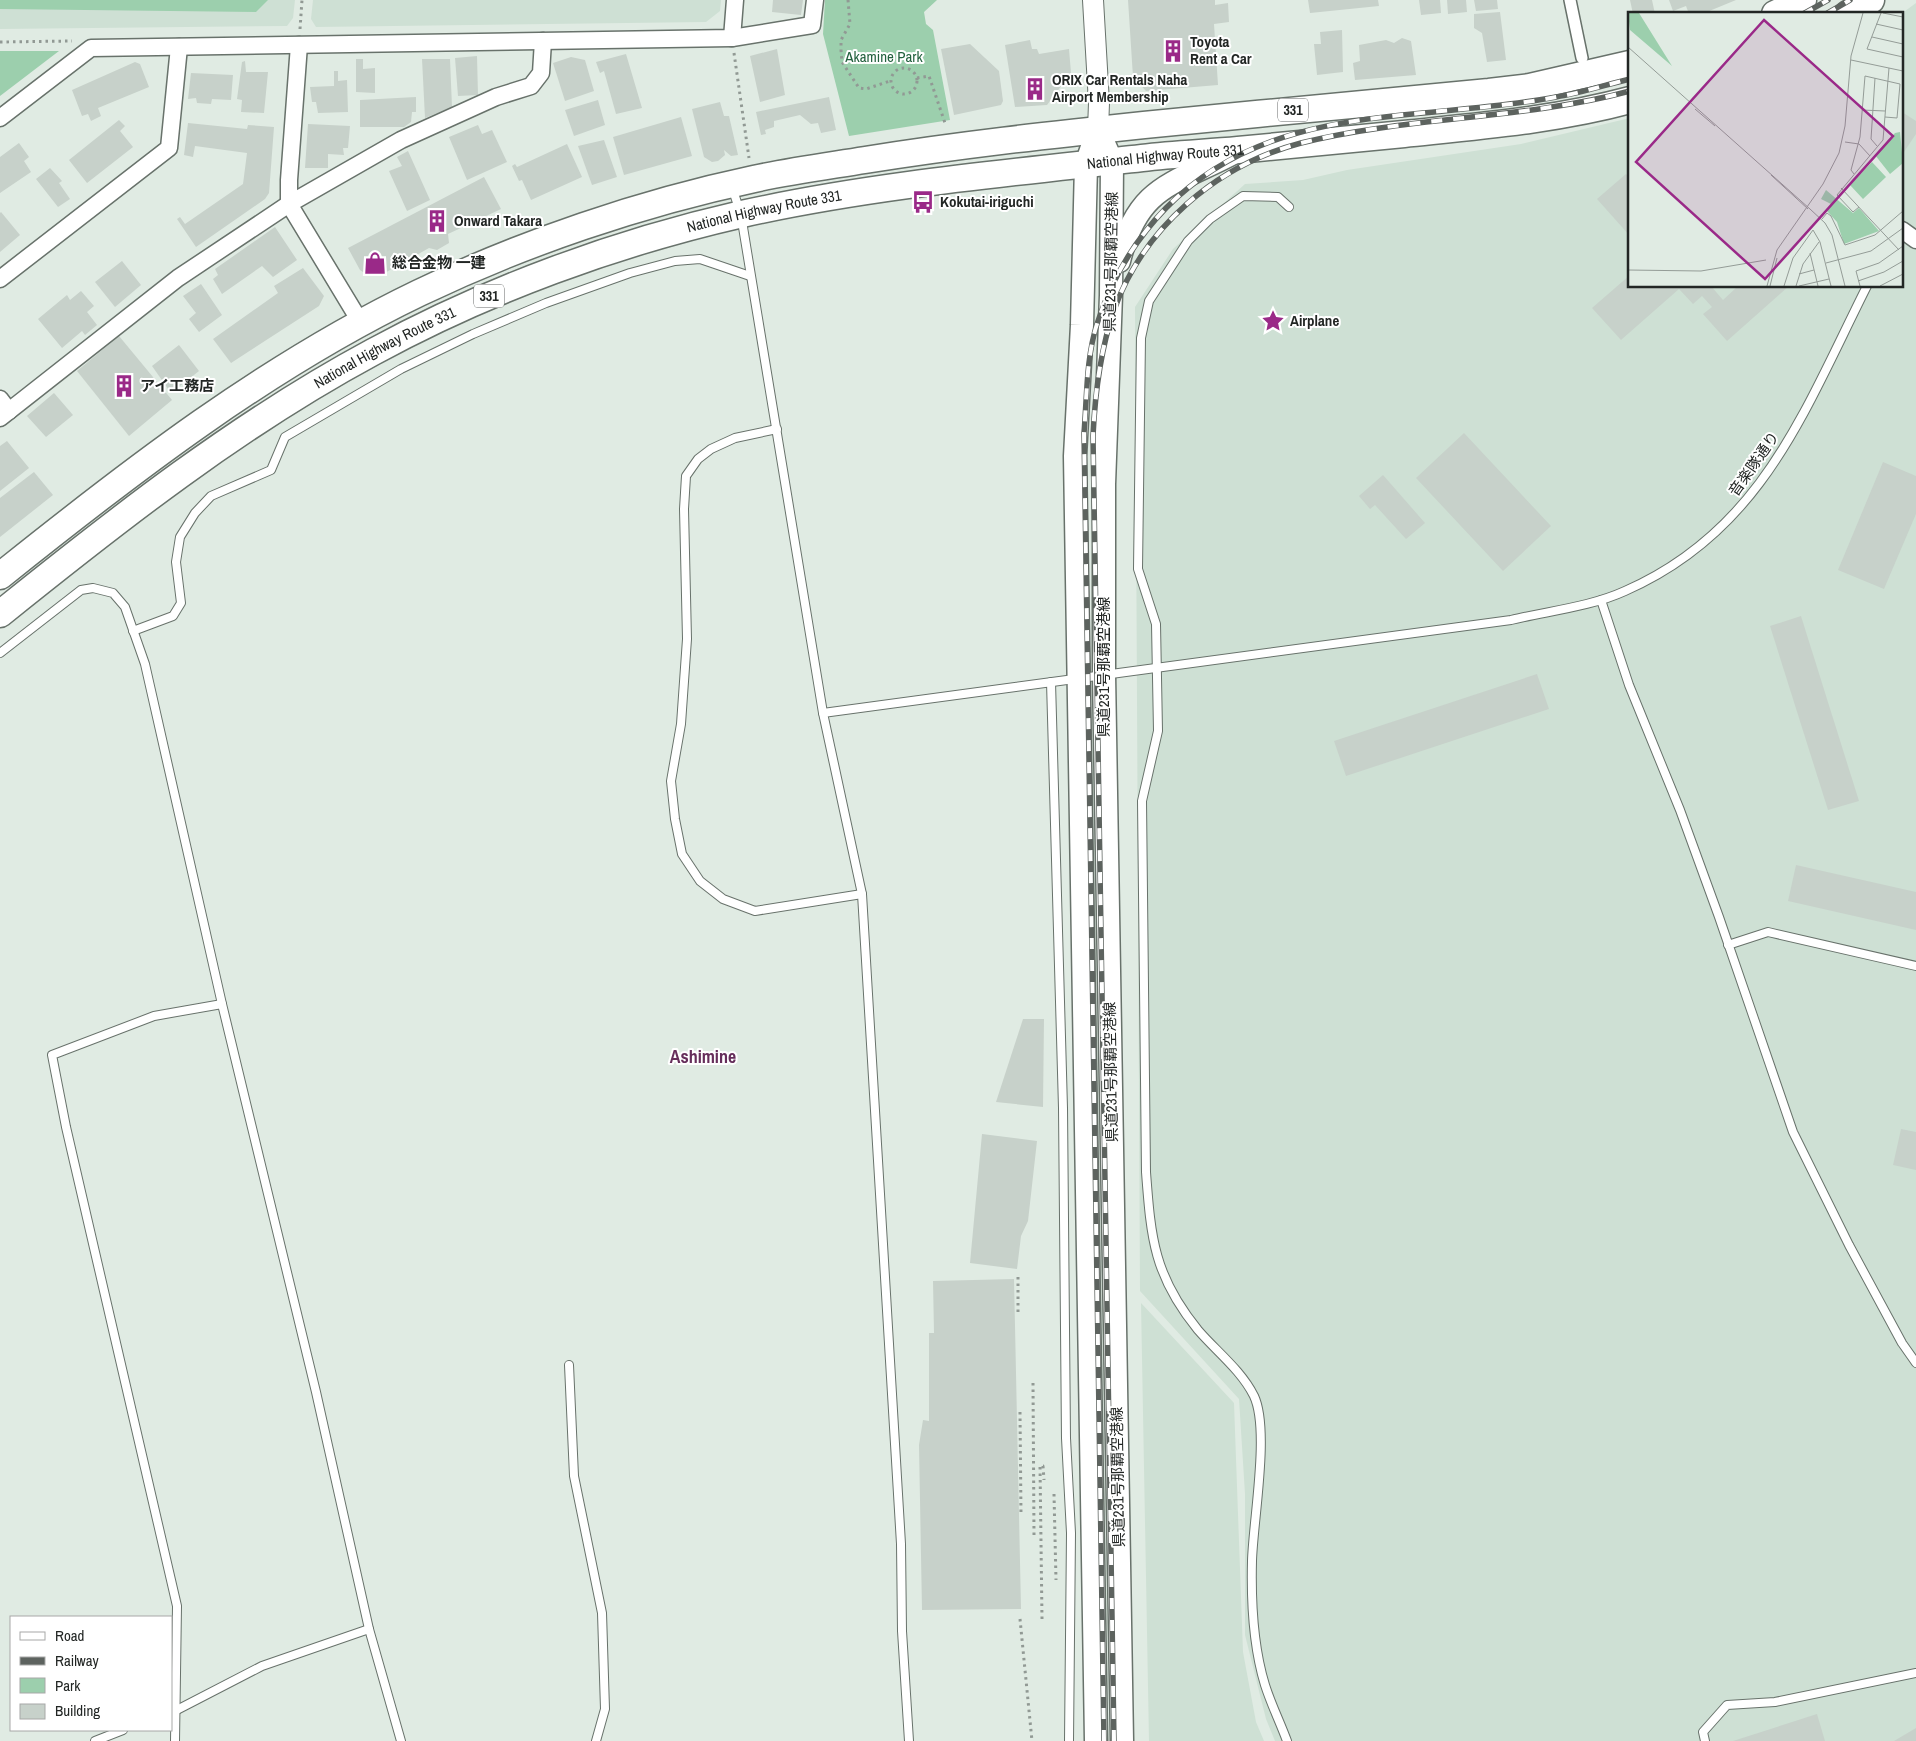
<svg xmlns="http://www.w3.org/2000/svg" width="1916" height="1741" viewBox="0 0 1916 1741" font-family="'Archivo Narrow','Noto Sans JP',sans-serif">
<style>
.built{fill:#cee0d4}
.green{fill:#9ccfad}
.building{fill:#c7d1ca}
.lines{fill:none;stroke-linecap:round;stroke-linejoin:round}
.service-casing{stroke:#68726b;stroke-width:10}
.pedestrian-casing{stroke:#68726b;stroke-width:14}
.minor-casing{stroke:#68726b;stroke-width:19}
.tertiary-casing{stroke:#68726b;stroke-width:22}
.secondary-casing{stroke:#68726b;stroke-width:25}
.trunk-casing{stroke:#68726b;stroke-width:29}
.path{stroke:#919994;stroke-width:3;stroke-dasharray:2.5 4;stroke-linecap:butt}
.service{stroke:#fff;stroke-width:8}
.pedestrian{stroke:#fff;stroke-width:11}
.minor{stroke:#fff;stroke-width:16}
.tertiary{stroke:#fff;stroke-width:20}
.secondary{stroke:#fff;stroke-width:22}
.trunk{stroke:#fff;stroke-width:26}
.rail-casing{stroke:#5d635f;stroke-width:5.5}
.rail{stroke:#fff;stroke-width:4;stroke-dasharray:11;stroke-linecap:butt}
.labels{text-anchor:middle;stroke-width:4;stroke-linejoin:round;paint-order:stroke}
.shield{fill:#fff;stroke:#646766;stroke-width:1}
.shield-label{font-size:14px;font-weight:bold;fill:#222624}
.poi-label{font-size:15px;font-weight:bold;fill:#222624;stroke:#fff;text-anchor:start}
.park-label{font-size:15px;fill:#23613e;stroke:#fff}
.street-label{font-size:15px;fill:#222624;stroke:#fff}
.quarter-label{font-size:18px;font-weight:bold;fill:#662e5b;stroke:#fff}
.inset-road{fill:none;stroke:#949c97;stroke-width:1}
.view{fill:#9a2988;fill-opacity:0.15;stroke:#9a2988;stroke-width:2.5}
.inset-edge{fill:none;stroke:#222624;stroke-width:2.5}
</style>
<rect width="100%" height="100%" fill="#e0ebe3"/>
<g class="built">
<path d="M0,0H295L293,18L287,26L0,29Z"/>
<path d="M313,0H721L720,11L706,22L316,27L311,19Z"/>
<path d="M1916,3V1741H1275L1266,1719L1245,1635V1494L1239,1399L1140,1291L1135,307L1173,249L1245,184L1303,180L1347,170L1521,144L1630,118V286H1902L1901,14Z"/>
<path d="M1141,1303L1234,1403L1243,1652L1256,1722L1264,1741H1149Z"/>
</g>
<g class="green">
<path d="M0,0H268L256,12L0,9Z"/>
<path d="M825,0H937L924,12L926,24L933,30L950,120L849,136L823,34Z"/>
<path d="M0,51H59L0,96Z"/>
</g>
<g class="building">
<path d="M773,0H803L801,15L772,12Z"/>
<path d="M1128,0H1215V5L1228,3L1229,22L1214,24L1218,85L1146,91L1133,77Z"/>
<path d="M1308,0H1378L1379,6L1310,13Z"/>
<path d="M1419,0H1440L1441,13L1421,15Z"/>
<path d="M1447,0H1466L1467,12L1448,14Z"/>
<path d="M1474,0H1497L1498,9L1476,11Z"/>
<path d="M1630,0H1652L1655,14H1633Z"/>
<path d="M1669,0H1736L1702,14H1689L1686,6L1673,11Z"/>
<path d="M1500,12L1506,60L1487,62L1482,33L1474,28V14Z"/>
<path d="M1342,30L1343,72L1317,75L1314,44H1321L1320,32Z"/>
<path d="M1402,38L1411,41L1416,75L1355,80L1353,63L1360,61L1359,45L1386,40L1394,43Z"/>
<path d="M1030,40L1032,49H1037L1039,54L1069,49L1071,73L1047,105L1015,107L1005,45Z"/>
<path d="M970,44L999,71L1003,101L1001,105L954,115L941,49Z"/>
<path d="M777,49L785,95L760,102L750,56Z"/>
<path d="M626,54L642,108L616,114L604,71L600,73L596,62Z"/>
<path d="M477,56L478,95L458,96L455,58Z"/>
<path d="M571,57L585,60L594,91L565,101L553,63Z"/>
<path d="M356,59H363V69L375,68V93L356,92Z"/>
<path d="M422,59H450L452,107L425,118Z"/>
<path d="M245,61L246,72H268L264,113L241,112L242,100L237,99L242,62Z"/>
<path d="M135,62L140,64L149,87L98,108L101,116L91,121L88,114L82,116L72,90Z"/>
<path d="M334,71H338V81L347,80L348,112L318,113L316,102H312L310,87L334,86Z"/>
<path d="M191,73L233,75L231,100L212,99L211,104L197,103L196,98L188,99Z"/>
<path d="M416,97V112H412L411,122L404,127H360V100Z"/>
<path d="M829,97L836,130L821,133L818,123L811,124L800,115L774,121V127L765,130L766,134L761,135L756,112Z"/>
<path d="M598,100L605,125L574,136L565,110Z"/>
<path d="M720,102L724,116H729L738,155L731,156L724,150L725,155L718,161L712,162L704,157L692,109Z"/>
<path d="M1902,112L1916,121V134L1902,155Z"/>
<path d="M681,117L692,156L624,175L613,137Z"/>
<path d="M119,120L125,126L120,131L133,147L87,183L69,160Z"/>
<path d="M188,123L247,129L248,125L274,127L269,193L265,199L196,247L177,219L180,217L185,224L243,184L247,153L195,146L193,157L184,155Z"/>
<path d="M308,124L350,126L348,148H343L344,155L328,154V168H305Z"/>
<path d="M478,125L482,134L492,130L507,162L467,180L449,137Z"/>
<path d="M604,140L617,177L592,185L578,146Z"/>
<path d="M19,143L29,157L24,161L31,172L0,193V157Z"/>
<path d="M567,144L582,177L531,200L522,180L519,181L512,166L515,164L517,167Z"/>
<path d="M408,151L430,200L407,211L389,171L402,166L397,157Z"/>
<path d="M50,168L62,181L59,183L70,199L58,207L36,179Z"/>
<path d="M1626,174L1630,178V236L1597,199Z"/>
<path d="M484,177L501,209L448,234L449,243L437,250L429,248L383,274L369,276L360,270L348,248Z"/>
<path d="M1,212L20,235L0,252V213Z"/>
<path d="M275,227L297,260L273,277L262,266L222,294L213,279L218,275L215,269Z"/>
<path d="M122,261L141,285L115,307L95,282Z"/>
<path d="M303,268L324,296L319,306L231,363L213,339L278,293L274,286Z"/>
<path d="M1630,275V286H1711L1723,300L1738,286H1789L1727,341L1703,314L1712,307L1702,296L1693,304L1679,289L1621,340L1592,308Z"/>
<path d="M201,284L222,315L199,332L189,319L196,313L183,296Z"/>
<path d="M81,291L94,306L87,312L97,325L85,335L82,331L62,348L38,319L67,295L70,300Z"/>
<path d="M119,336L172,400L129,436L77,371Z"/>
<path d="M179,345L199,371L171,393L152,366Z"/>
<path d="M54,393L73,415L46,437L27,416Z"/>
<path d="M1464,433L1551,526L1503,571L1416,478Z"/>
<path d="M7,441L29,468L0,491V446Z"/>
<path d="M1883,462L1916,476V514L1884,589L1838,570Z"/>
<path d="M34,472L53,495L0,537V498Z"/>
<path d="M1383,475L1425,523L1406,539L1375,505L1370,509L1359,496Z"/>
<path d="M1801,616L1859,801L1828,810L1770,626Z"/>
<path d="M1537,674L1549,709L1346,776L1334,741Z"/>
<path d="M1796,865L1916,892V930L1788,901Z"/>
<path d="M1023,1019H1044L1043,1107L996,1102Z"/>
<path d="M1901,1129L1916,1132V1170L1893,1165Z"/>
<path d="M982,1134L1037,1141L1028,1221L1021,1236L1017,1269L970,1263Z"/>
<path d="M1014,1279L1021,1609L922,1610L919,1445L923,1420L929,1421V1333H934L933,1281Z"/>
<path d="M1817,1714L1825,1741H1733Z"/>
<path d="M1916,1728V1741H1894Z"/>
</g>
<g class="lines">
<defs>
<g id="service">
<path d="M732,187L741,215L823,713L862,894L901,1544L902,1631L909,1741"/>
<path d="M777,429L735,438L711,449L698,459L686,476L684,509L687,639L681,724L671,781L675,819L682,854L700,881L723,899L755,911L862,894"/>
<path d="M1601,600L1629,685L1680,810L1719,917L1793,1132L1849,1245L1902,1343L1916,1363"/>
<path d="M133,631L173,616L181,603L176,562L180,537L195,513L211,496L271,470L285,437L401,369L473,334L546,303L630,273L675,261L700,259L750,276"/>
<path d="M0,653L81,590L93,588L113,593L125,607L145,664L222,1004L316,1392L369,1629L401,1741"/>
<path d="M1051,682L1063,1108L1066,1438L1071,1533L1069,1741"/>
<path d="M823,713L1511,620C1548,611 1590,607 1625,591C1762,531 1804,411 1867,286"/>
<path d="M1728,945L1768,932L1916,966"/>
<path d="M569,1365L574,1476L602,1613L605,1709L596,1741"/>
<path d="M171,1713L262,1666L369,1629"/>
<path d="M95,1741L123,1730"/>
<path d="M175,1741L177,1606L66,1127L52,1055L154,1016L222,1004"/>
<path d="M1287,1741C1280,1722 1271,1704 1265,1685C1253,1646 1251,1601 1252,1561C1253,1521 1270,1430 1254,1396C1241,1370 1216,1351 1198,1330C1154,1276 1151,1239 1146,1172L1142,801L1158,731L1156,624L1138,569L1141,338L1149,301L1188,241L1210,219L1243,196L1278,197L1289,207"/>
<path d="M1705,1741L1703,1732L1727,1705L1775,1702L1916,1673"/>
</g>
<path id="pedestrian" d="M1570,0L1582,58"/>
<g id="minor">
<path d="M732,38L735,0"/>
<path d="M299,45L289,180V204L361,323"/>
<path d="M0,118L91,48L732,38L812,25L815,0"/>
<path d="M1902,230L1916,240"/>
<path d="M0,279L169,148L179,47"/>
<path d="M0,399L9,411"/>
<path d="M0,418L178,278L289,204L401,140L496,97L531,86L541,73L543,41"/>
</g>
<path id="tertiary" d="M1093,0L1099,103L1098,130"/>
<g id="secondary">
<path d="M1098,130L1112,162L1111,295L1104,484V674L1122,1741"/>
<path d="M1092,147L1086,165L1082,325L1075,456L1096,1741"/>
<path d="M1119,261C1138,184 1174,185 1235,152"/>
</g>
<g id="trunk">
<path d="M1775,14L1803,0"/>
<path d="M1848,14L1871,0"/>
<path d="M0,576C131,471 267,366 419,293C523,243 641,203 754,179C790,171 828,166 865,160C958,145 1050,135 1144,125C1259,114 1374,102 1489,92L1530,87L1630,64"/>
<path id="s1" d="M0,614C118,519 239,424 373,352C487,290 615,243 742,214C873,185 1009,173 1142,158C1174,154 1206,153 1238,150C1294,145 1349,139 1404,134C1480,126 1556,120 1630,100"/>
</g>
</defs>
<use href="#service" class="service-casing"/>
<use href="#pedestrian" class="pedestrian-casing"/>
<use href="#minor" class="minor-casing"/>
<use href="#tertiary" class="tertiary-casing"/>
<use href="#secondary" class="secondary-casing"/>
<use href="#trunk" class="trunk-casing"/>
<g class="path">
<path d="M848,0L850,24L841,40V50L842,62L859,88L866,89L890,81"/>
<path d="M300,29L302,0"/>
<path d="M0,42L72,41"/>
<path d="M734,53L749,158"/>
<circle cx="904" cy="81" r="13"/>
<path d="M917,78L929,76L946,126"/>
<path d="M1018,1277V1314"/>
<path d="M1033,1383L1034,1535"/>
<path d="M1020,1412L1021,1515"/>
<path d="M1054,1494L1056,1580"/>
<path d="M1020,1619L1032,1741"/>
<path d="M1042,1619L1040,1466H1043L1044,1480"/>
</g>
<use href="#service" class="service"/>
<use href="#pedestrian" class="pedestrian"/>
<use href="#minor" class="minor"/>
<use href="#tertiary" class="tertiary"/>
<use href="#secondary" class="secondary"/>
<use href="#trunk" class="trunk"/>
<defs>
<g id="rail">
<path d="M1803,14L1828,0"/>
<path d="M1826,14L1850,0"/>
<path d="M1104,1741L1084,433C1087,397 1086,358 1097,324C1111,280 1134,241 1166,208C1273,100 1419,123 1556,97C1581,93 1605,85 1630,79"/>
<path d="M1114,1741L1093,436C1095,394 1100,351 1114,310C1144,227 1217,165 1301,143C1409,116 1522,120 1630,91"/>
</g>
</defs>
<use href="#rail" class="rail-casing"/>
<use href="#rail" class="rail"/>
</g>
<defs>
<symbol id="building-bare" viewBox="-9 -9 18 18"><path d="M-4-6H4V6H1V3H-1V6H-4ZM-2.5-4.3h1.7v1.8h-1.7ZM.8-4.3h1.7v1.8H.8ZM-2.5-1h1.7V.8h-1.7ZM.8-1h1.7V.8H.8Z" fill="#9a2988" stroke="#fff" stroke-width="2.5" paint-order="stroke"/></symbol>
<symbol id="bus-bare" viewBox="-9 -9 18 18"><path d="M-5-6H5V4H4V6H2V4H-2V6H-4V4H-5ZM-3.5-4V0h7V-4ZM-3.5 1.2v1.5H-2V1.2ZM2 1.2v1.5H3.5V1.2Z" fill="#9a2988" stroke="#fff" stroke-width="2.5" paint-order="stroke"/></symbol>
<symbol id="shop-bare" viewBox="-9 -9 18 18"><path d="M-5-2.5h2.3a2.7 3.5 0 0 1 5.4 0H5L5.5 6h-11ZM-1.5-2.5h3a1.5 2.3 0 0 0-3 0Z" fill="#9a2988" stroke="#fff" stroke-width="2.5" paint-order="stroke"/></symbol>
<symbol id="sight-bare" viewBox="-9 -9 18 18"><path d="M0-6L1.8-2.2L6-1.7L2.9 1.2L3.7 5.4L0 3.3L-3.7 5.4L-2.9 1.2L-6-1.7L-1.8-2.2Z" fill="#9a2988" stroke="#fff" stroke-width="2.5" paint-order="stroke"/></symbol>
</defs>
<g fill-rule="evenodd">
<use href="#building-bare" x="1157" y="35" width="32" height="32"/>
<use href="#building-bare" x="1019" y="73" width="32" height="32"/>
<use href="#bus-bare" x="907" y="186" width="32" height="32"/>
<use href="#building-bare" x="421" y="205" width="32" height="32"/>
<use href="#shop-bare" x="359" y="247" width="32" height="32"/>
<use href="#sight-bare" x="1257" y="305" width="32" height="32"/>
<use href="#building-bare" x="108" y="370" width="32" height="32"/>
</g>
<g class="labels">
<g class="shield">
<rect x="1278" y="98.5" width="30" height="23" rx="4"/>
<rect x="474" y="284.5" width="30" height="23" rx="4"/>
</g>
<g class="shield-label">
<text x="1293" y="115">331</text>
<text x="489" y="301">331</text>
</g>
<g class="poi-label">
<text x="1190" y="47">Toyota<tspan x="1190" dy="17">Rent a Car</tspan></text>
<text x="1052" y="85">ORIX Car Rentals Naha<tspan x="1052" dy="17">Airport Membership</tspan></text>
<text x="940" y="207">Kokutai-iriguchi</text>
<text x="454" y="226">Onward Takara</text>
<text x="392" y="268">総合金物 一建</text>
<text x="1290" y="326">Airplane</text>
<text x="140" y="391">アイ工務店</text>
</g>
<g class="park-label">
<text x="884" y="62">Akamine Park</text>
</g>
<g class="street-label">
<text dy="5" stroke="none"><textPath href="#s1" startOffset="1279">National Highway Route 331</textPath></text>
<text dy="5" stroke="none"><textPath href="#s1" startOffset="874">National Highway Route 331</textPath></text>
<text transform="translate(1111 262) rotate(-89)" y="5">県道231号那覇空港線</text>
<text dy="5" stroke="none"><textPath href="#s1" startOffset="469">National Highway Route 331</textPath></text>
<text transform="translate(1754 464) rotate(-55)" y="5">音楽隊通り</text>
<text transform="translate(1104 667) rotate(-90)" y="5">県道231号那覇空港線</text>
<text transform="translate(1111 1072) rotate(-91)" y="5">県道231号那覇空港線</text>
<text transform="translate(1118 1477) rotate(-91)" y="5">県道231号那覇空港線</text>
</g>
<g class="quarter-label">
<text x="703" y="1063">Ashimine</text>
</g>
</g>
<g transform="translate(1628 12)">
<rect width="275" height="275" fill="#e0ebe3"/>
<path d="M0,1H11L44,54L2,18ZM272,120L275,151L262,162L247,143L267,121ZM244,150L258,165L235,187L222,173ZM198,178L225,201L231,196L251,219L216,232L209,210L199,199L203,192L193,187Z" fill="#9ccfad"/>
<path class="inset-road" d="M253,1L239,37L275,45M255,1L275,5M248,12L275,18M244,25L275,32M0,35L182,197M223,48L275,59M247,66L243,127L249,134M67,97L87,114M234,98L257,99M217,130L231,132L242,144M226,162L223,158L232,125L237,64L272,72L269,106L257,105M143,163L180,197M213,176L271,238M231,195L225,200L209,183L255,128L261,56M182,197L197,211L204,223L217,274M194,207L199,201L203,204L217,233L247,223L275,199M182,241L190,274M198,251L243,239L275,216M0,258L73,259L138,248M171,262L186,258M230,269L256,260L275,249M139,274L149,238L195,172L211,141L217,114L223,44L235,1M142,274L149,246M156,274L165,246L185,218L192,230L203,274M168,274L175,252L191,230M171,274L201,267M232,274L228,259L251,251L275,234M252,274L275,262"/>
<path class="view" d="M136,8L265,124L137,267L8,150Z"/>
<rect width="275" height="275" class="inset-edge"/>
</g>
<rect x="10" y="1616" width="162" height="115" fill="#ffffff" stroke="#a7a8a7"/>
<rect x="20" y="1632" width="25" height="8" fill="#ffffff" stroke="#a7a8a7"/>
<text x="55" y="1641" font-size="15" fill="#222624">Road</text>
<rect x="20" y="1657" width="25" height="8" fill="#5d635f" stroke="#a7a8a7"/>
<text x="55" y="1666" font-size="15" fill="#222624">Railway</text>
<rect x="20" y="1678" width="25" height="15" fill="#9ccfad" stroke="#a7a8a7"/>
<text x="55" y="1691" font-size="15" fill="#222624">Park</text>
<rect x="20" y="1704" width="25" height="15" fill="#c7d1ca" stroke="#a7a8a7"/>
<text x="55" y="1716" font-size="15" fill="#222624">Building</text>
</svg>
